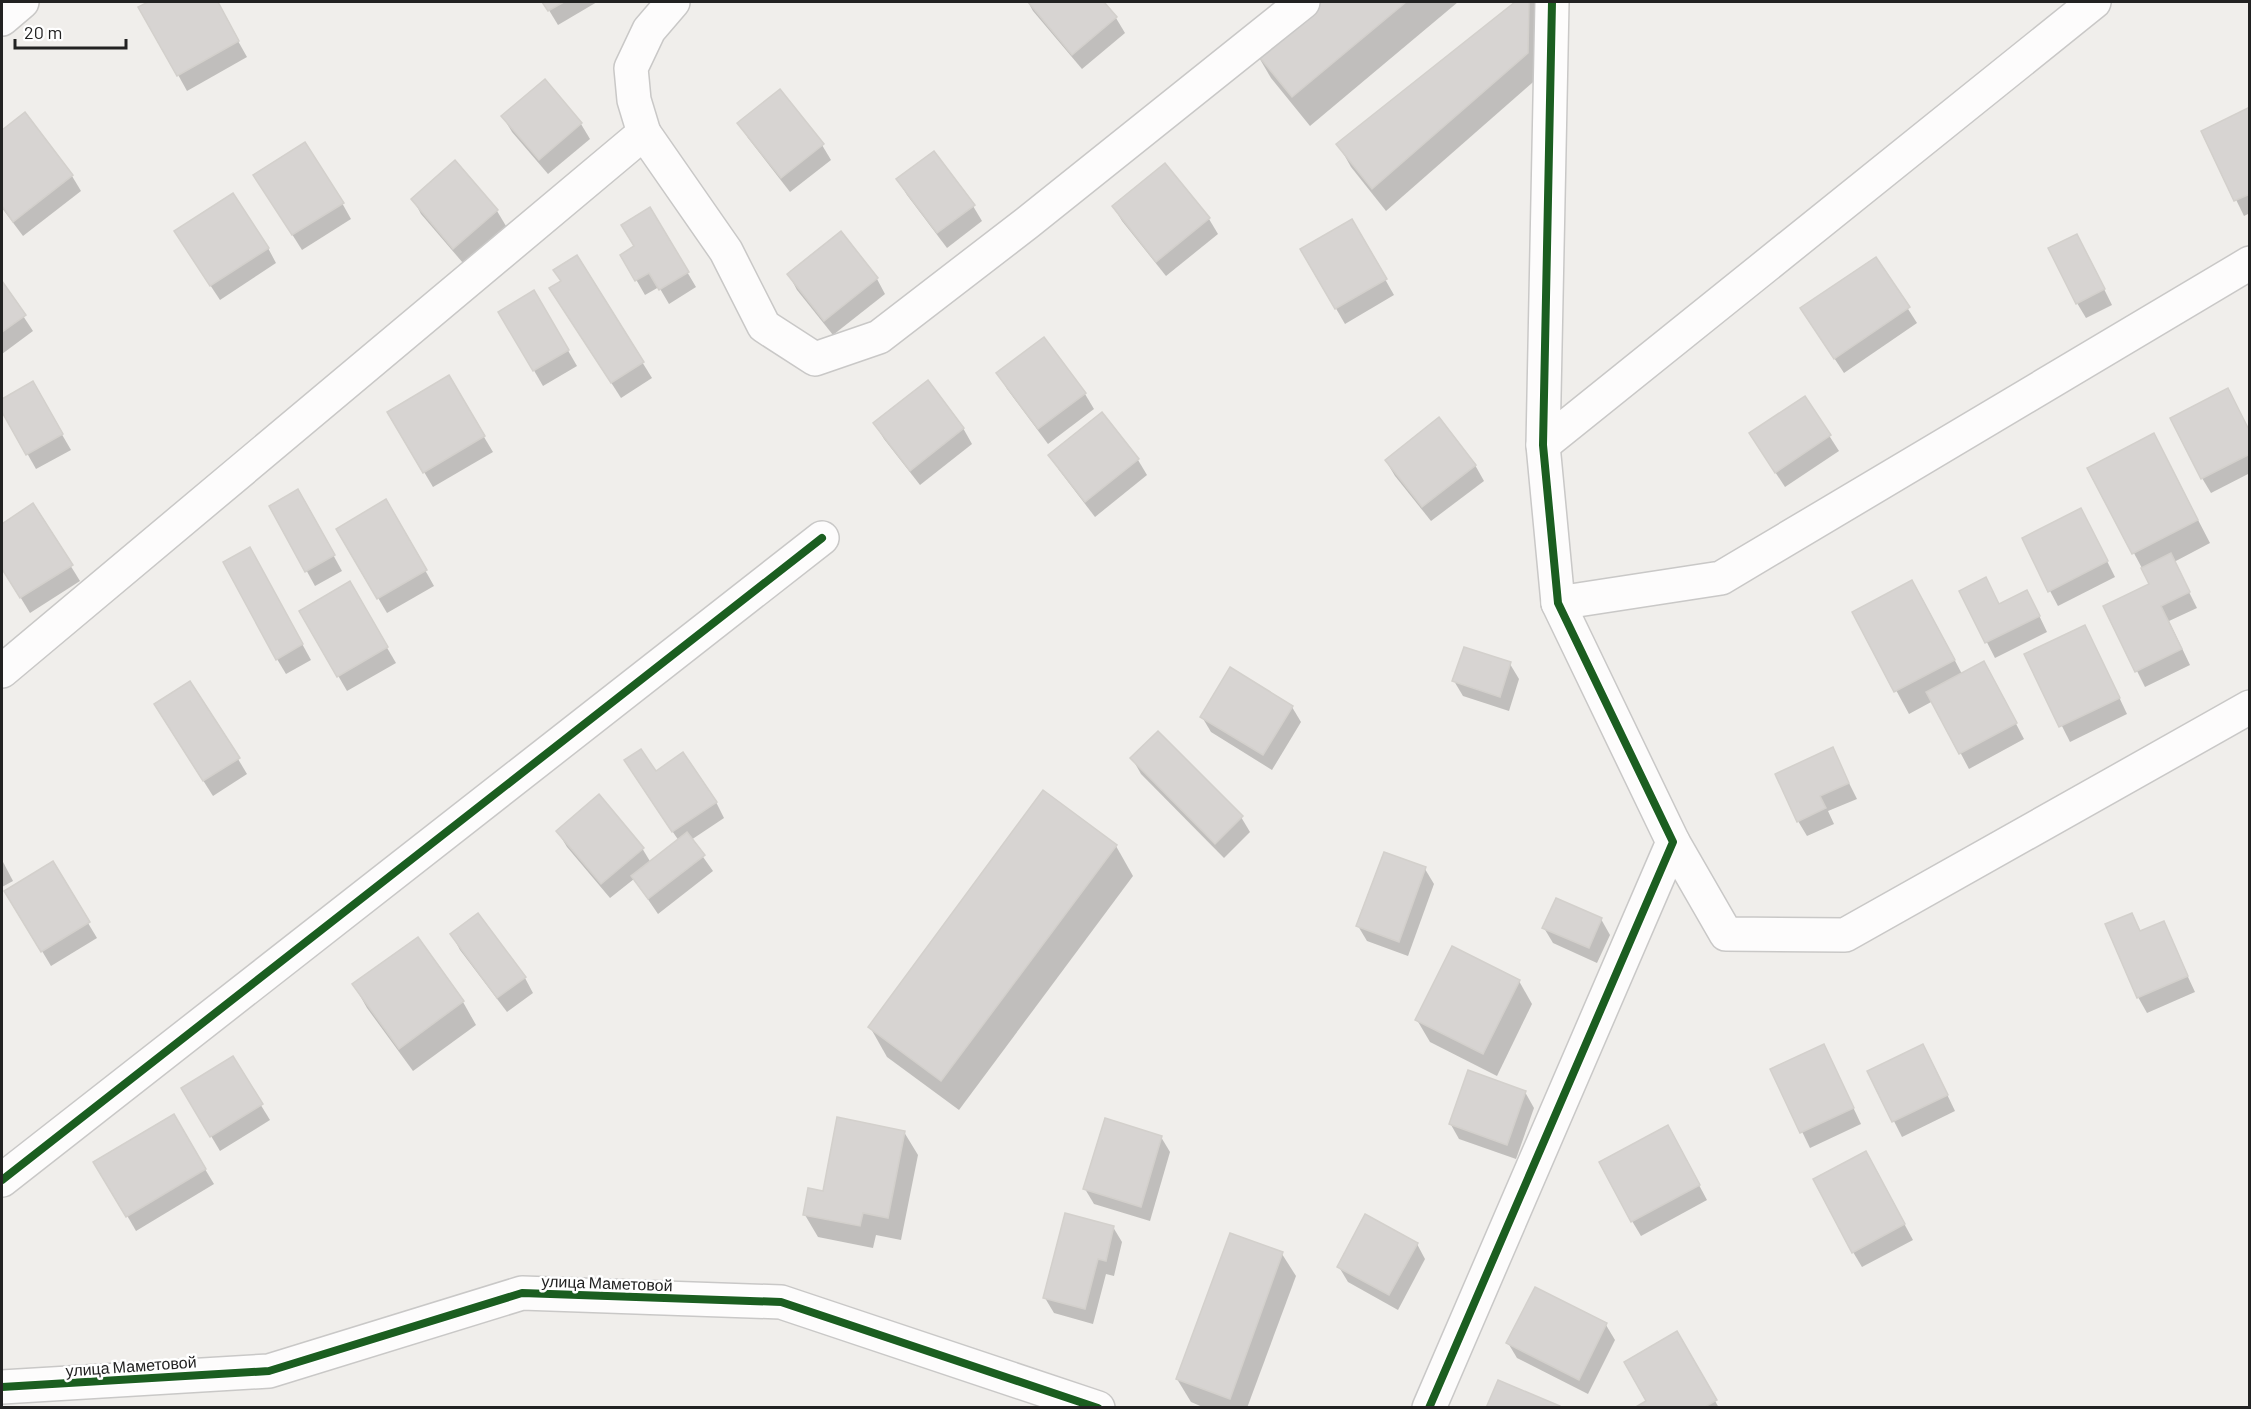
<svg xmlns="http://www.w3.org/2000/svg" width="2251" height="1409" viewBox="0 0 2251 1409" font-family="Barlow,sans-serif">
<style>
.shadow{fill:#0003}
.building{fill:#d7d4d2;stroke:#d3d0cc;stroke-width:1.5}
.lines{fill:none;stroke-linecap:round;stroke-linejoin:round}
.minor-casing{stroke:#c9c8c7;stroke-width:36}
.minor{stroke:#fdfcfc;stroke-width:33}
.cycleway-casing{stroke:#fff;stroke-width:11}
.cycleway{stroke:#1b5e20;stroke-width:8}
.labels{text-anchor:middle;stroke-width:5;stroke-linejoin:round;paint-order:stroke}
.street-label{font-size:16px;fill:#222;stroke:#fff}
</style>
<rect width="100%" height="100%" fill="#f0eeeb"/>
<g class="shadow">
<path d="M151,2H216L247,57L187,91L141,8Z"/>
<path d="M544,2H597L558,25Z"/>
<path d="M1028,2H1102L1116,18L1125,33L1082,69L1033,11Z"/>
<path d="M1314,2H1458L1310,126L1271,78L1254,49Z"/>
<path d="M1517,2H1534L1541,15L1540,76L1386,211L1351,167L1338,144Z"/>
<path d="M545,81L581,124L590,139L548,174L512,132L503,117Z"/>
<path d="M2250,109V213L2244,216L2203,132Z"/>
<path d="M24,114L72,176L81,191L23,236L2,208V132Z"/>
<path d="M739,123L822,145L831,160L790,192L748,138Z"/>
<path d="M898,180L973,206L982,221L947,248L907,195Z"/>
<path d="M264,190L342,203L351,219L302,250Z"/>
<path d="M413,199L497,211L506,226L463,263L421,214Z"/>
<path d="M1113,206L1209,219L1218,234L1166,276L1122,221Z"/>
<path d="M650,209L696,287L669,304L659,287L645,295L622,255L636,246Z"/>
<path d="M1352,221L1394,295L1345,324L1302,250Z"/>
<path d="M185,247L268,248L276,263L220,300Z"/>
<path d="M2085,251L2112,305L2086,318L2077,303Z"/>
<path d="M577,257L652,378L621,398L560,303L562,282Z"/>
<path d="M1876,259L1917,323L1844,373L1811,323Z"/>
<path d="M789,275L877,279L885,294L833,335L797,290Z"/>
<path d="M2,284L33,331L2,354Z"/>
<path d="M534,292L577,366L543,386L500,312Z"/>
<path d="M1044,339L1085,394L1094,409L1048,444L1007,389L998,373Z"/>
<path d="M448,377L493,452L433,487L389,413Z"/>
<path d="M32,383L71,450L36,469L2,409V401Z"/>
<path d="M1805,398L1839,451L1785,487L1760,449Z"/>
<path d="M1102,414L1138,460L1147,475L1095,517L1059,470L1050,455Z"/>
<path d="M875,424L963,428L972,444L920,485L884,439Z"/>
<path d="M2250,432V473L2211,493L2202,478Z"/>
<path d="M2154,435L2210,543L2174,562L2197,608L2169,621L2190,665L2145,687L2105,607L2151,585L2089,469Z"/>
<path d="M1386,461L1475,465L1484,481L1431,521L1395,476Z"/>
<path d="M298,491L342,571L315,586L271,506Z"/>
<path d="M386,501L434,586L387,613L338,530Z"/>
<path d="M33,505L80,581L30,613L2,567V525Z"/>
<path d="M2089,525L2115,577L2058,606L2050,591Z"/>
<path d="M258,564L311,660L286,674L277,659Z"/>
<path d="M349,583L396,663L347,691L301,612Z"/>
<path d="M1961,592L1999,605L2035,607L2047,632L1995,658Z"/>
<path d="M1925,604L1962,674L1992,678L2024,739L1969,769L1933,701L1909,714L1854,613Z"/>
<path d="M2093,642L2127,714L2070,742L2026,655Z"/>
<path d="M1510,664L1519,679L1509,711L1463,696L1454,681Z"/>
<path d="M1292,707L1301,722L1272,770L1211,732L1202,717Z"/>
<path d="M164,719L238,759L247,774L213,796Z"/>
<path d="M1832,749L1857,799L1828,811L1834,824L1807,836L1798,821Z"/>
<path d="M1132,758L1241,817L1250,832L1224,858L1141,774Z"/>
<path d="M656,773L716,802L724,818L691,840L713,871L658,914L634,879L610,898L567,847L558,832L642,848L651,863L679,841L635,776Z"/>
<path d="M1116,846L1133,876L959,1110L887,1057L870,1027Z"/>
<path d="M2,860L13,881L2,887Z"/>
<path d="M52,863L97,938L51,966L15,906Z"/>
<path d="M1425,869L1434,884L1408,956L1367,941L1358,926Z"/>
<path d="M2132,915L2141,932L2163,923L2195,992L2147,1013L2138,997Z"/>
<path d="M1601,919L1610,935L1597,963L1553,943L1544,928Z"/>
<path d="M452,935L525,978L533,993L507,1012L460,950Z"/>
<path d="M418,939L463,1002L476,1025L413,1071L367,1008L354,985Z"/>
<path d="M1519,981L1532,1004L1497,1076L1430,1042L1417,1020Z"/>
<path d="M1824,1046L1861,1124L1810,1148L1772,1070Z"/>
<path d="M232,1058L270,1120L220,1151L183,1089Z"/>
<path d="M1931,1061L1955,1111L1902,1137L1869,1072Z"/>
<path d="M1525,1092L1534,1108L1516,1159L1459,1139L1450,1123Z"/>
<path d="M173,1116L214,1184L136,1231L96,1162Z"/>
<path d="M904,1132L918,1155L901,1240L876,1235L873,1248L818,1237L805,1215L825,1193Z"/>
<path d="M1161,1137L1170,1152L1150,1221L1094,1204L1085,1189Z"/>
<path d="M1676,1142L1707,1200L1641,1236L1632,1221Z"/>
<path d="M1874,1168L1913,1240L1862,1267L1853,1252Z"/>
<path d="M1113,1227L1122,1242L1114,1276L1106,1274L1093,1324L1054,1313L1045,1298Z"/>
<path d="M1231,1235L1282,1254L1296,1276L1247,1408H1205L1191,1402L1177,1379Z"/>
<path d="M1417,1244L1425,1259L1398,1310L1348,1282L1339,1267Z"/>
<path d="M1535,1289L1606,1325L1615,1340L1588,1394L1517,1358L1508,1343Z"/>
<path d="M1677,1333L1719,1408H1637L1648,1401Z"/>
</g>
<g class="building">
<path d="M148,2H218L239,41L177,76L138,7Z"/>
<path d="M542,2H564L548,11Z"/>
<path d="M1028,2H1104L1117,17L1072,55Z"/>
<path d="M1312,2H1406L1292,97L1252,48Z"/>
<path d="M1515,2H1529L1528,53L1372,189L1336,144Z"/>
<path d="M545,79L582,123L539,160L501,116Z"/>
<path d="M780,89L824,144L781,178L737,123Z"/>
<path d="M2250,107V194L2234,201L2201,131Z"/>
<path d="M25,112L73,175L13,222L2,206V130Z"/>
<path d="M305,142L344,203L292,235L253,175Z"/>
<path d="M934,151L975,205L937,233L896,179Z"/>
<path d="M455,160L498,210L453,249L411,199Z"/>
<path d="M1165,163L1210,218L1156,262L1112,206Z"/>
<path d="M233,193L269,248L210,286L174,231Z"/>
<path d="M650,207L689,272L659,290L649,273L635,281L620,255L634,246L621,225Z"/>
<path d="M1352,219L1387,279L1335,309L1300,249Z"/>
<path d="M841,231L878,278L824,321L787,274Z"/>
<path d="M2077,234L2105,289L2076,304L2048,248Z"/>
<path d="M577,255L644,362L611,383L549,288L561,281L553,270Z"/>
<path d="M1876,257L1910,307L1834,359L1800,308Z"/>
<path d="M2,281L26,315L2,332Z"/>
<path d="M534,290L569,350L533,371L498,312Z"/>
<path d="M1044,337L1086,393L1038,429L996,373Z"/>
<path d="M449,375L485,436L423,473L387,412Z"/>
<path d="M928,380L964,428L910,471L873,423Z"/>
<path d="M33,381L63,434L26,455L2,412V399Z"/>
<path d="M2228,388L2250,432V454L2201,479L2170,418Z"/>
<path d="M1805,396L1831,435L1775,473L1749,433Z"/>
<path d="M1102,412L1139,459L1085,502L1048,455Z"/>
<path d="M1439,417L1476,465L1422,507L1385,460Z"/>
<path d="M2154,433L2198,520L2132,554L2087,468Z"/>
<path d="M298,489L335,555L305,572L269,506Z"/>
<path d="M386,499L427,570L377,599L336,529Z"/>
<path d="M33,503L73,565L20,598L2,569V524Z"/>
<path d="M2081,508L2108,561L2048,592L2022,538Z"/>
<path d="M250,547L303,644L276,660L223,562Z"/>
<path d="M2171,553L2190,592L2161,606L2182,649L2135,672L2103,606L2149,584L2141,568Z"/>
<path d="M1986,577L1999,604L2027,590L2040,616L1985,643L1959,591Z"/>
<path d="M1912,580L1955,660L1894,692L1852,612Z"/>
<path d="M350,581L388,647L337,677L299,611Z"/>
<path d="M2085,625L2120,698L2059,727L2024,654Z"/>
<path d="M1464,647L1511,662L1500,697L1452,681Z"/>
<path d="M1984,661L2017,723L1959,754L1926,692Z"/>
<path d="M1230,667L1293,706L1263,755L1200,717Z"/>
<path d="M190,681L240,758L203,781L154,704Z"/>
<path d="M1158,731L1243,816L1215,844L1130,758Z"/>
<path d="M1833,747L1849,783L1820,796L1826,808L1797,822L1775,774Z"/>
<path d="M641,749L656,771L683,752L717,802L672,832L624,760Z"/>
<path d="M1043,790L1117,845L941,1081L868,1027Z"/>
<path d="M599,794L644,848L601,884L556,831Z"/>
<path d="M687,832L705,855L648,899L631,876Z"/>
<path d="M1384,852L1426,867L1399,942L1356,926Z"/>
<path d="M53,861L90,922L41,952L4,891Z"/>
<path d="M1556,898L1602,918L1589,948L1542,928Z"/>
<path d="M478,913L526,977L497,998L450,934Z"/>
<path d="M2132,913L2140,931L2164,921L2188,976L2137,998L2105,924Z"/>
<path d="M418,937L464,1001L399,1049L352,984Z"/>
<path d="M1452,946L1520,980L1483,1054L1415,1020Z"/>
<path d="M1824,1044L1854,1108L1800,1133L1770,1069Z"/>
<path d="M1923,1044L1948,1095L1892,1122L1867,1071Z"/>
<path d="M233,1056L263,1104L210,1137L181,1088Z"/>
<path d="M1468,1070L1526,1091L1507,1145L1449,1124Z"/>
<path d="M174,1114L206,1169L126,1217L93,1162Z"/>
<path d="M837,1117L905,1131L888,1218L863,1213L860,1226L803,1215L808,1188L823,1191Z"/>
<path d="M1105,1118L1162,1136L1141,1207L1083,1189Z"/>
<path d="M1668,1125L1700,1185L1631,1222L1599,1162Z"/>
<path d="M1866,1151L1905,1224L1852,1253L1813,1179Z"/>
<path d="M1065,1213L1114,1226L1106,1261L1098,1259L1085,1309L1043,1298Z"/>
<path d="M1365,1214L1418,1243L1389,1295L1337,1267Z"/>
<path d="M1230,1233L1283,1252L1230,1399L1176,1379Z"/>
<path d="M1535,1287L1607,1323L1579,1380L1506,1343Z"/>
<path d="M1677,1331L1717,1400L1703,1408H1634L1646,1401L1624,1362Z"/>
<path d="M1498,1380L1560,1406V1408H1486Z"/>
</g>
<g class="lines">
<defs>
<g id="minor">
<path d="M2,19L22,2"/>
<path d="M644,133L726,251L764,326L815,359L879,337L1027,223L1303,2"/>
<path d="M1543,445L2094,2"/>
<path d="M1558,603L1721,578L2250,263"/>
<path d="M2,671L644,133L634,100L631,68L649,30L673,2"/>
<path d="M1673,842L1726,934L1845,935L2250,707"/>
<path d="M2,1180L822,538"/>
<path d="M2,1387L269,1371L522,1293L781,1302L1098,1408"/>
<path d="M1429,1408L1673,842L1558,603L1543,445L1552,2"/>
</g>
</defs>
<use href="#minor" class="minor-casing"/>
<use href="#minor" class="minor"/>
<defs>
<g id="cycleway">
<path d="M2,1180L822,538"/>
<path d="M2,1387L269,1371L522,1293L781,1302L1098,1408"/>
<path d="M1429,1408L1673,842L1558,603L1543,445L1552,2"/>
</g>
</defs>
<use href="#cycleway" class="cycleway-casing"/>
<use href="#cycleway" class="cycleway"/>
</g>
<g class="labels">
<g class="street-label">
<text transform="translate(607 1283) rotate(2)" y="6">улица Маметовой</text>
<text transform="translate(131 1366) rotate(-4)" y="6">улица Маметовой</text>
</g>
</g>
<rect width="2251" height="1409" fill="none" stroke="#222222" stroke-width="6"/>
<path d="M15 39v9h111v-9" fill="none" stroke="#222222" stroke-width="3"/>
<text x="24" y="39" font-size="18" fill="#222222" stroke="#ffffff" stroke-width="4.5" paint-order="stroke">20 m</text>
</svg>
